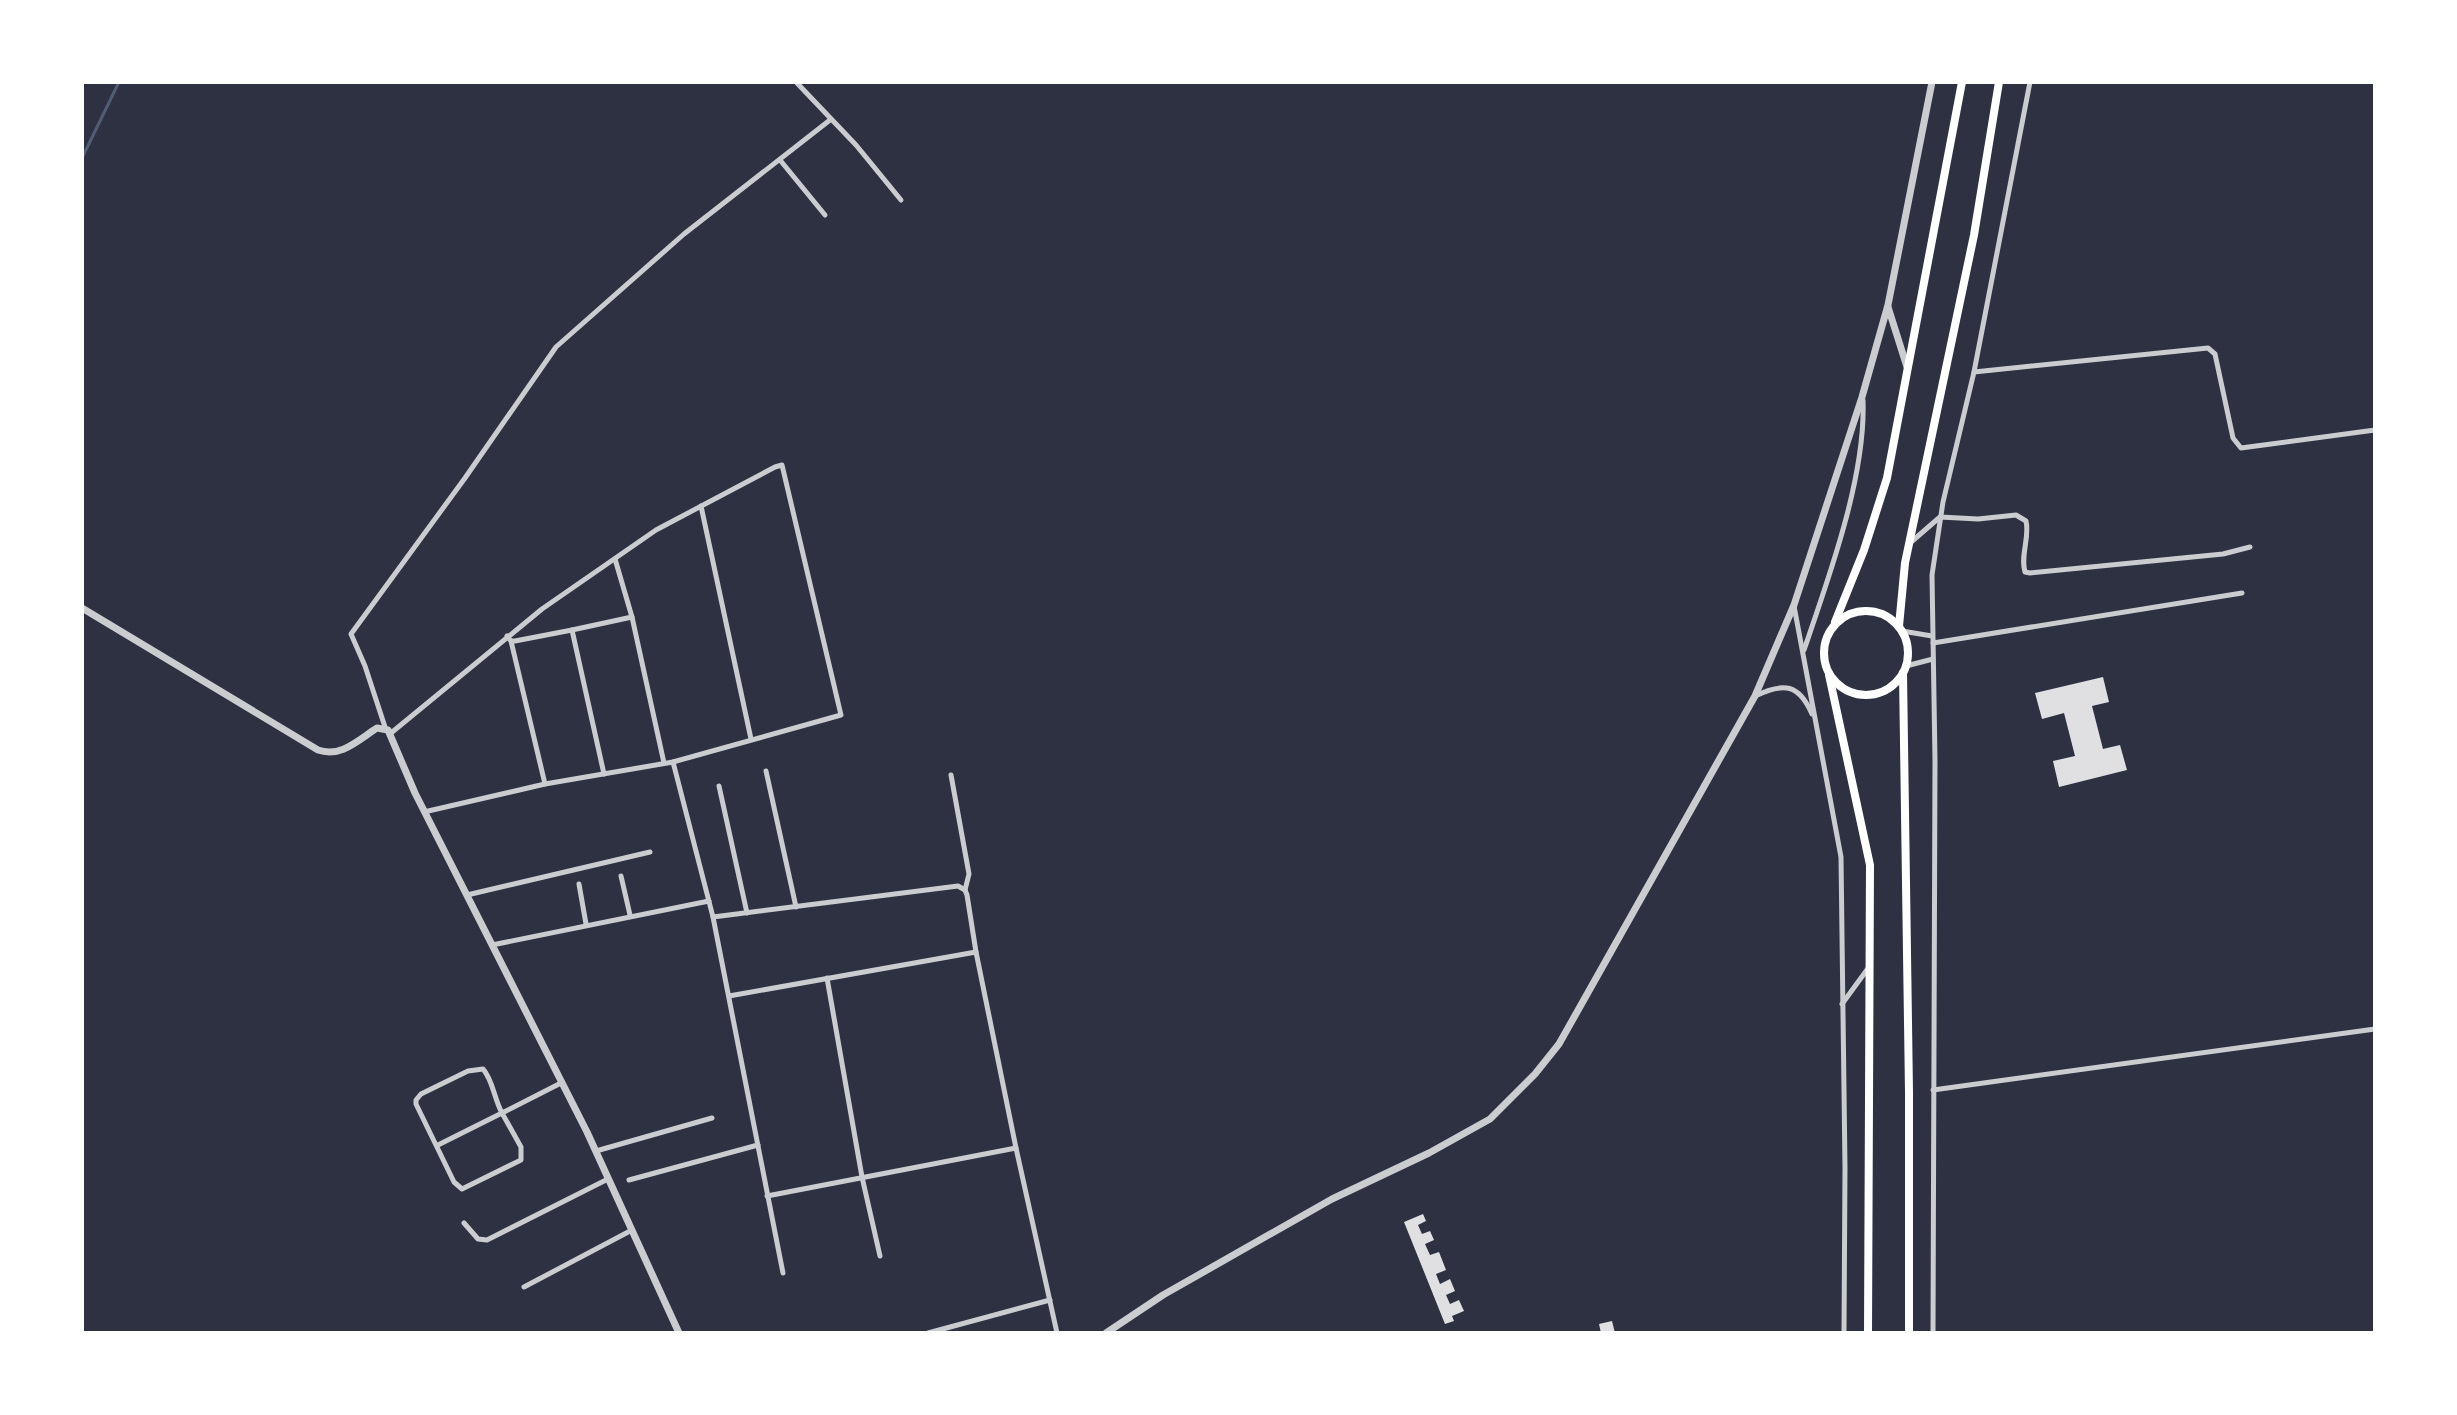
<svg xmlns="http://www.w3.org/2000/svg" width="2457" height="1415" viewBox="0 0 2457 1415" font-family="'Varela Round',sans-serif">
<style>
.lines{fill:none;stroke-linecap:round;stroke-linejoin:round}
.stream{stroke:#4f5d75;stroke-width:3}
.building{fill:#e0e0e3}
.minor{stroke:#caccd0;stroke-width:5}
.tertiary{stroke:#caccd0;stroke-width:7}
.secondary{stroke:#fff;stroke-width:8}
</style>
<rect width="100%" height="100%" fill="#2d3142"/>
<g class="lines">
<path class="stream" d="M82,158L119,82"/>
</g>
<g class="building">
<path d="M2103,677L2109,702L2092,706L2103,749L2120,745L2127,770L2059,787L2053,761L2075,756L2064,713L2042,719L2035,693Z"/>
<path d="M1423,1214L1426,1221L1418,1225L1422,1234L1430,1231L1434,1240L1425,1244L1430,1255L1439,1252L1446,1270L1436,1274L1440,1284L1450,1279L1455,1291L1446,1295L1450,1304L1459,1300L1464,1311L1452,1316L1454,1321L1445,1324L1404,1222Z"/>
<path d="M1612,1321L1615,1333H1601L1599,1324Z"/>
</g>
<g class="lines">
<g class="minor">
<path d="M796,82L856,145L901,200"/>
<path d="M780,160L825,215"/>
<path d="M1974,372L2208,348L2215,354L2233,438L2241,448L2375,430"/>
<path d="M701,506L751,739"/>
<path d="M1910,543L1940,517L1978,519L2016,515L2026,521C2030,538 2020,555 2025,572L2030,573L2223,554L2250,547"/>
<path d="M615,559L632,617L664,763"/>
<path d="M1794,606L1841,857L1845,1168L1844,1333"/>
<path d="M572,630L632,617"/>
<path d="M1902,631L1932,636"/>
<path d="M507,636L511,641H515L572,630L604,774"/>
<path d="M511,641L545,784"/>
<path d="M1933,643L2242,593"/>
<path d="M1804,650C1829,577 1866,476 1863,400"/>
<path d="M1906,666L1933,659"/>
<path d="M1755,696C1784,682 1799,684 1812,714"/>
<path d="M385,727L365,666L351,634L465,478L556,347L684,234L830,120"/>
<path d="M391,733L542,609L656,530L775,467L782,465L841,715L673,762L545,784L424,812"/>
<path d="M673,762L713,917L783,1273"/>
<path d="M766,771L796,907"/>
<path d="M951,775L969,874L965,890"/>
<path d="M719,786L747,913"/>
<path d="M621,876L630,915"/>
<path d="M579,884L586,924"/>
<path d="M467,895L650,852"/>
<path d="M713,917L958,886L965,890L967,895L976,952"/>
<path d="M492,945L709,901"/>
<path d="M827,978L862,1177L880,1256"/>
<path d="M729,996L976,952L1016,1148L1057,1333"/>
<path d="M1842,1004L1869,967"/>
<path d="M1933,1090L2375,1029"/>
<path d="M438,1145L502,1113C494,1099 493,1080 483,1069L468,1071L421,1094L416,1100V1104L454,1182L462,1189L521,1160V1147L502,1113L561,1083"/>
<path d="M596,1151L712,1118"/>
<path d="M629,1180L758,1145"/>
<path d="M767,1196L1016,1148"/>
<path d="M464,1223L478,1239L487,1240L608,1179"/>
<path d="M524,1287L632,1230"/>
<path d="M928,1333L1050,1300"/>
<path d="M1933,1333L1935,760L1932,575L1943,502L1974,372L2030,82"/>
</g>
<g class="tertiary">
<path d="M1888,307L1907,367"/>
<path d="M82,608L318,750C341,758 358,740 377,728L388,730L415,793L587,1132L679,1333"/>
<path d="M1106,1333L1163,1295L1332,1199L1429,1153L1490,1119L1535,1074L1559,1044L1755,696L1794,605L1862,397L1888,305L1932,82"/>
</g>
<g class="secondary">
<circle cx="1866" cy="653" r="42"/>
<path d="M1835,622L1864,550L1887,478L1962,82"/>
<path d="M1899,626L1905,563L1974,235L1999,82"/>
<path d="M1903,673L1909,1092V1333"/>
<path d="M1829,675L1870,865L1868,1333"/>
</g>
</g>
<rect width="2457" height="1415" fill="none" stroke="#ffffff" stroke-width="168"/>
</svg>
